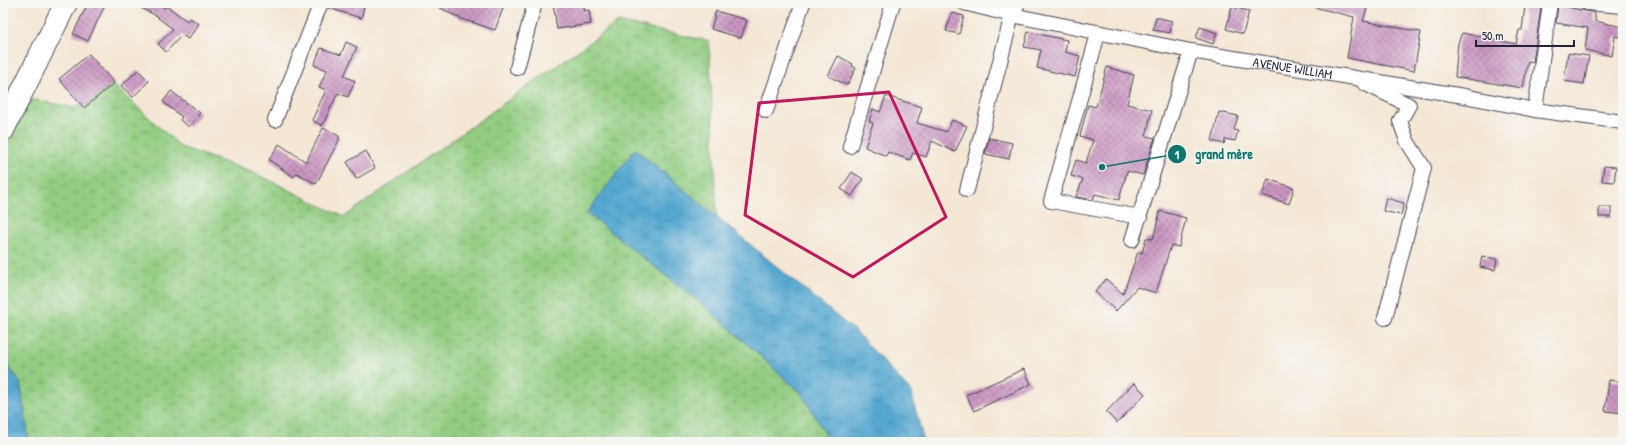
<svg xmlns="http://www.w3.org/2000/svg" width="1626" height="445" viewBox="0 0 1626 445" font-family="'Patrick Hand',sans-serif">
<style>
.wetland{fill:url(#wetland-marsh);stroke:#5a785e}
.water{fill:url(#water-ripples);stroke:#3c6486}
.building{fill:url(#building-cross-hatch)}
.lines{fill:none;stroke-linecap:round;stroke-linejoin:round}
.street-casing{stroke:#424052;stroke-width:16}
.highway-casing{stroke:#424052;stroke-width:24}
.street{stroke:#fff;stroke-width:14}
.highway{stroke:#fff;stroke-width:22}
.marked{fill:none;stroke:#c2185b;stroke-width:3;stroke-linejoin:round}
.labels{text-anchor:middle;stroke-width:3;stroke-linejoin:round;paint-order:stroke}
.street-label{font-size:13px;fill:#22223b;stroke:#f6f6f2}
.leader{fill:none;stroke:#0f766e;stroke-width:1.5}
.callout-dot{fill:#0f766e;stroke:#f6f6f2;stroke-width:1.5}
.mark-label{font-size:12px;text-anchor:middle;font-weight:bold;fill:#fff}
.callout-label{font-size:14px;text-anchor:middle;font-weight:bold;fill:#0f766e;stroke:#f6f6f2;stroke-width:3;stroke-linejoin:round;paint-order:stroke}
</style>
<defs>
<pattern id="wetland-marsh" width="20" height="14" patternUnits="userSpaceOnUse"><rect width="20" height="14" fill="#92cd81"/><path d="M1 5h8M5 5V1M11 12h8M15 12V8" fill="none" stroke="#7eb070"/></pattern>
<pattern id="water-ripples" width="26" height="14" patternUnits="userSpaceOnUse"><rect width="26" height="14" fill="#55a7d0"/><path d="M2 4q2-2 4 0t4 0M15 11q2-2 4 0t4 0" fill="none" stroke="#4688aa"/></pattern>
<pattern id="building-cross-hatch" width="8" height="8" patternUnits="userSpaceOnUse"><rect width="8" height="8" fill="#cb96c2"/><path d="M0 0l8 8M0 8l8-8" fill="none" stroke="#a47a9f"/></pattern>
</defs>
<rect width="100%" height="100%" fill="#f6f6f2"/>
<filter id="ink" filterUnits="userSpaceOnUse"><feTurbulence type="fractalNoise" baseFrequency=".025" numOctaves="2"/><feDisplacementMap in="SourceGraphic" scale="8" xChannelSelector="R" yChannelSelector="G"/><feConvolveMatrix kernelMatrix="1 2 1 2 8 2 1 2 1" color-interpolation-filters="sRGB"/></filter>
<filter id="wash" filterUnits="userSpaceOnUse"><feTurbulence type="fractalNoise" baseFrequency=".012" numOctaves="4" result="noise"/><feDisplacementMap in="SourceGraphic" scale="16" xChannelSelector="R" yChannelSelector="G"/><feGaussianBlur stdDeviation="0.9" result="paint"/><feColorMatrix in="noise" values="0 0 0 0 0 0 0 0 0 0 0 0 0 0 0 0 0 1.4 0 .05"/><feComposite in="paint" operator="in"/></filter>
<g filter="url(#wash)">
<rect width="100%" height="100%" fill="#f4e7d4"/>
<path class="wetland" d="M618,22L709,41L717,217L635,149L714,314L802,394L830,442H29L20,382L3,360V152L29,99L76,108L109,81L181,147L257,174L344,217Z"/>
<g class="water">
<path d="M635,149L857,333L911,392L924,442H830L802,394L714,314L587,213Z"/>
<path d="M3,360L20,382L29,442H3Z"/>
</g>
<g id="blocks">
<g class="building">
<path d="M88,3H106L88,41L73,34Z"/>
<path d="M131,3H156L165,8L167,6L187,21L190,18L199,24L188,39L182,35L166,52L158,44L173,29L158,18L159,17Z"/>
<path d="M329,3H365L361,18L328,8Z"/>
<path d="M431,3H505L495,30L459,18Z"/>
<path d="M553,3H585L584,11L589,10L591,24L557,29Z"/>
<path d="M1315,3H1359L1368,5L1363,21L1421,32L1414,71L1347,58L1354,17L1314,7Z"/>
<path d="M1558,5L1595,13V21L1623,27V38L1615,36L1612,56L1585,50L1588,28L1556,23Z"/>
<path d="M1525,6L1541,8L1533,62L1528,61L1523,88L1455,77L1458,43L1462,33L1516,44L1519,30H1522Z"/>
<path d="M1232,7L1249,11L1243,34L1226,29Z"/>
<path d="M716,11L747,20L741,38L711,29Z"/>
<path d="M952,13L964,16L959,34L946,31Z"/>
<path d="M1156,17L1172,21L1170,33L1153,30Z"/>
<path d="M1200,27L1217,33L1213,44L1196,38Z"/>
<path d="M1028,32L1067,40L1065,52L1080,56L1075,77L1037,68L1041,50L1024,47Z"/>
<path d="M346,42L357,47L344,76L355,81L348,97L338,93L322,126L312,120L326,90L319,87L327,70L314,65L321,48L341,55Z"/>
<path d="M1568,53L1589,56L1584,84L1564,81Z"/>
<path d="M89,54L114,83L84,108L59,79Z"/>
<path d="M838,56L853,64L852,66L856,68L847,85L828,76Z"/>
<path d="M1107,67L1134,75L1127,104L1152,110L1146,136L1155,138L1143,175L1127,171L1119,200L1095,194L1093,200L1076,197L1083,179L1071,176L1076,160L1086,163L1093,140L1080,136L1088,105L1096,107Z"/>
<path d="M138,70L149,81L133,97L121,86Z"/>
<path d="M171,91L200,113L189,127L180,120L182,117L163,102Z"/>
<path d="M886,96L922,107L917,123L947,132L952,120L967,126L955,152L932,141L926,157L913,153L910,160L888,152L886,156L865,147L873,123L869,121L873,109L880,112Z"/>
<path d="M1219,112L1238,116L1234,130L1238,131L1235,141L1225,139L1224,144L1212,141Z"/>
<path d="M323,128L339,136V140L316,184L297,173L294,177L269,160L279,144L306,162Z"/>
<path d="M989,138L1012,143L1009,159L985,154Z"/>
<path d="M366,151L375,168L356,179L347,162Z"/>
<path d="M1604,166L1616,167L1614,182L1602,181Z"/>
<path d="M852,172L863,179L852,196L841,189Z"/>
<path d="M1268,179L1294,188L1289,204L1262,195Z"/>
<path d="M1386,198L1404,203L1401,215L1383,211Z"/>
<rect x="1599" y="207" width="12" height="10"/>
<path d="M1160,211L1186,218L1179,247L1171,245L1156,293L1137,287L1116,311L1095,292L1106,279L1123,294L1138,252L1142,253L1146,238L1153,239Z"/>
<path d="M1482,256L1497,259L1495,270L1480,267Z"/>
<path d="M1024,369L1031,384L974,411L966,395Z"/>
<path d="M1609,380L1623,382V413L1605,411Z"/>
<path d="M1134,383L1145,394L1117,423L1106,412Z"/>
</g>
</g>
</g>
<g filter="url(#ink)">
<use href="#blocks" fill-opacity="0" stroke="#424052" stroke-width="1"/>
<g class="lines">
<defs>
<g id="street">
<path id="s1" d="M964,3L1012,15L1191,51L1464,96L1535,110L1623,122"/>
<path d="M1587,3L1623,6"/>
<path d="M1098,34L1051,201L1140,217"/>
<path d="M517,68L535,3"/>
<path d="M1364,83L1409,105L1400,121L1407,141L1424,168L1385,318"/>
<path d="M1535,110L1550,3"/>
<path d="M766,111L803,3"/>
<path d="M275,120L321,3"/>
<path d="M850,146L893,3"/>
<path d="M967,190L1012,15L1018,3"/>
<path d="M1132,240L1191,51"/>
</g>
<path id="highway" d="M3,130L66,3"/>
</defs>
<use href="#street" class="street-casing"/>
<use href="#highway" class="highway-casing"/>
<use href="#street" class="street"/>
<use href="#highway" class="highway"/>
</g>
</g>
<path class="marked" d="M889,92L946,217L853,277L745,215L759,103Z"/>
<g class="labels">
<g class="street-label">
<text dy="5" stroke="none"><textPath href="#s1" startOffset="335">AVENUE WILLIAM</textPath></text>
</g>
</g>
<path class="leader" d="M1102 167L1177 154"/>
<g class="callout-dot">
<circle cx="1102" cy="167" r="4"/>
<circle cx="1177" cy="154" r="10"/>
</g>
<g class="mark-label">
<text x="1177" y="159">1</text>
</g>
<g class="callout-label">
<text x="1224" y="159">grand mère</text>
</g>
<rect width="1626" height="445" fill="none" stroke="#f6f6f2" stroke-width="16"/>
<path d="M1476 40v6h98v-6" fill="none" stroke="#22223b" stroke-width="2"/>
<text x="1482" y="40" font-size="12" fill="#22223b" stroke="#f6f6f2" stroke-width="3" paint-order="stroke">50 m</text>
</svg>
